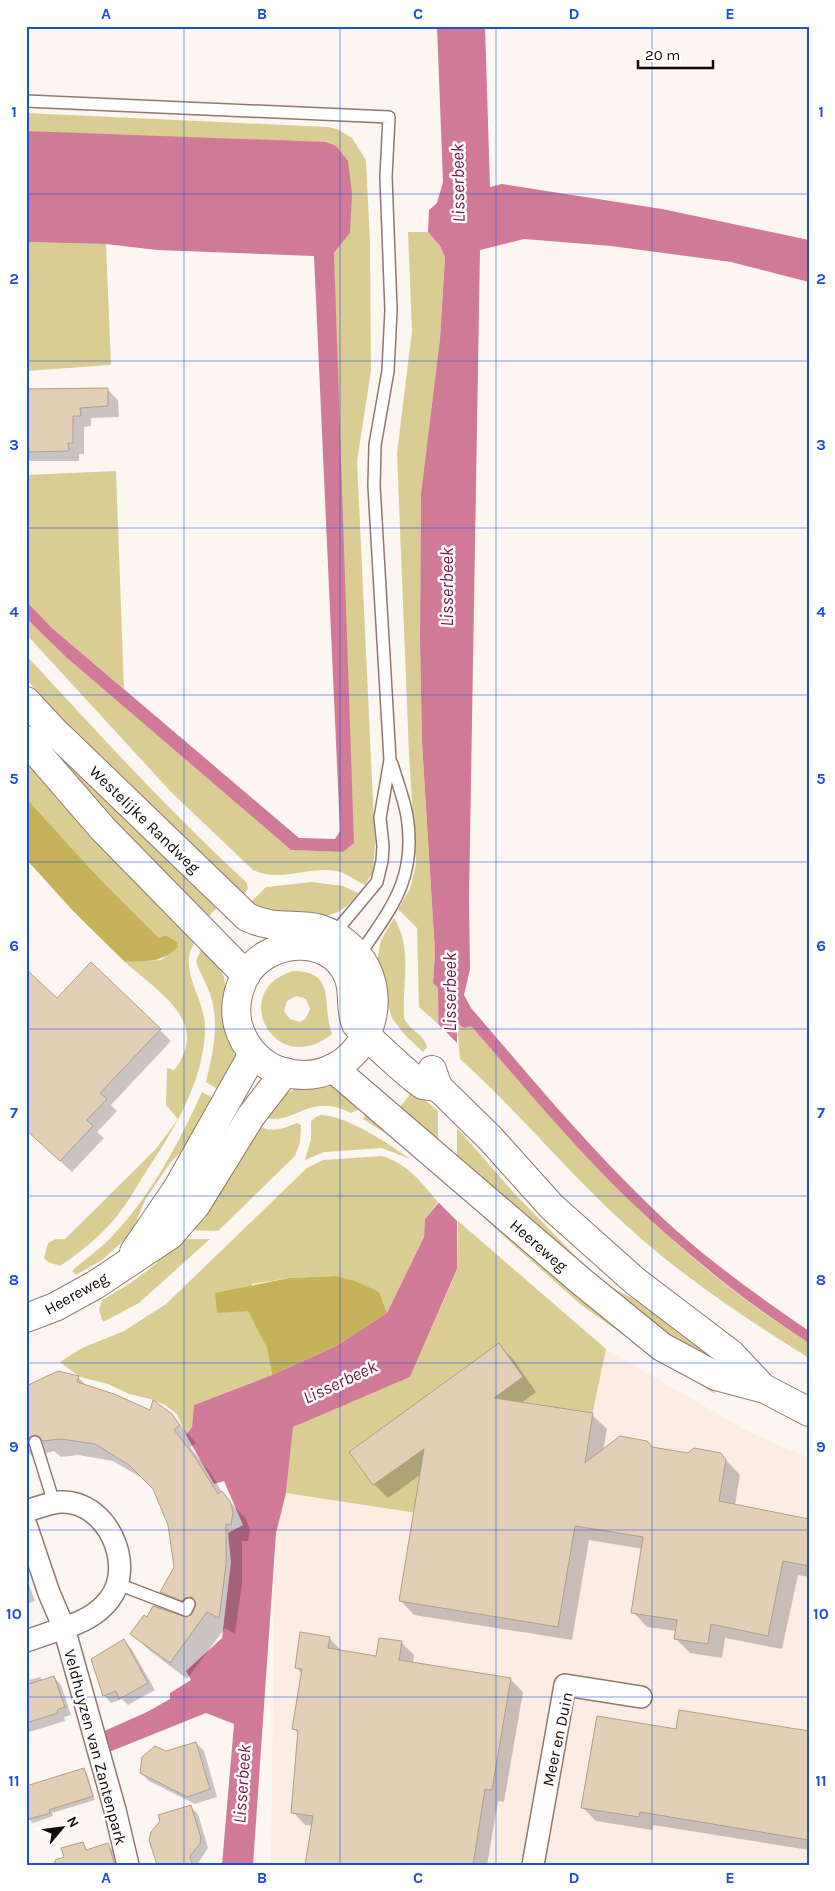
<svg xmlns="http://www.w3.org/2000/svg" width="835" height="1891" viewBox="0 0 835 1891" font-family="Karla,sans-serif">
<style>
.built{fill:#fcece4}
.green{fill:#d9cd94;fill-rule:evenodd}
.forest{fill:#c5b259}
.water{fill:#d07a98}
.pier{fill:#fcf6f3}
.shadow{fill:#0003}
.building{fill:#e3cfb6;stroke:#b19e86}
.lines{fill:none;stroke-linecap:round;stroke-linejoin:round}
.service-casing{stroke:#93776a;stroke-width:14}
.minor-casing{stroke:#93776a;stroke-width:24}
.secondary-casing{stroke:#93776a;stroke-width:30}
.primary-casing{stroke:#93776a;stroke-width:30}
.service{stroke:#fff;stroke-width:11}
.minor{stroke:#fff;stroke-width:21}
.secondary{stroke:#fff;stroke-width:28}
.primary{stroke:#fff;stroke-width:28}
.grid{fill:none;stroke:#1d4ed8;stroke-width:1;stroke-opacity:0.55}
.labels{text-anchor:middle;stroke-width:5;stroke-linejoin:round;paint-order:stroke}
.street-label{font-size:16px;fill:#130905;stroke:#fff}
.water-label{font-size:18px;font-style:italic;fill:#7b1344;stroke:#fff}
.neatline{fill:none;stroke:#1d4ed8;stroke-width:2}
.grid-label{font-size:16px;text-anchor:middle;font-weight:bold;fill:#1d4ed8}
</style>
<rect width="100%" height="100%" fill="#fcf6f3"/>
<path class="built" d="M458,1221L606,1349L749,1432L809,1458V1865H271L276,1424L414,1348Z"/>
<g class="green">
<path d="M26,113L328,127L337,129L352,138L366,160L370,243L371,371L357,461L375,843L373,872L365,885C356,881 346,873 337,871C309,866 278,883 253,870L171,792L26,634V618L67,658L291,850L343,852L334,253L350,233L45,132L26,131Z"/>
<path d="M408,232H428L440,246L445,257L440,339L421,493L420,639L422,743L435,952L433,983L438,988V1024L419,1007L417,928L398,909L410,889L416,864L409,754L397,453L412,331Z"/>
<path d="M26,242L106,244L111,365L26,371Z"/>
<path d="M116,471L124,689L52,628L26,601V475Z"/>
<path d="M26,655C98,733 169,811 247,883L248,889L240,898L111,773L26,679Z"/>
<path d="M26,719L220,905L205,920L26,731Z"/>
<path d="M26,754L195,942C176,969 206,998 205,1029C204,1084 171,1134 142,1178C133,1193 124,1208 112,1222C97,1239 79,1253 60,1266L48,1262L44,1258L48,1243L56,1239H65L156,1149L178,1119L166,1105L167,1068L174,1070C212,1022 158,992 125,962L161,960L178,947L177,942L166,935L159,938L100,879L26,798Z"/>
<path d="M312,882L343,886L358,893C333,932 285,916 248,905L266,887Z"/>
<path d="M394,918C413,948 402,984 404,1018C409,1030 425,1035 427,1047L423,1052L404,1034L392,1018L376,966L381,940Z"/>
<path d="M207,944L224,977L235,1058L224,1093L206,1082C213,1052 220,1023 210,994C206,982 199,972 196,961L201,950Z"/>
<path d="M293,971C338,971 321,1006 332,1034C275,1080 227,991 293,971ZM296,996L306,999L310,1009L306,1018L300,1022L290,1019L284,1011L287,1001Z"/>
<path d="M457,1023L464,1028L471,1026C523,1084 573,1144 629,1199C683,1253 744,1302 809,1343V1358C746,1319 683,1277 628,1227C569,1174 519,1112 460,1059Z"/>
<path d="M326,1083L338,1086L363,1103L358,1110L351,1113C308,1090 291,1130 261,1116C283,1094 294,1084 326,1083Z"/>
<path d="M414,1090L460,1131L513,1192L590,1271L607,1285L657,1311L727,1361L722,1371L662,1337L397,1110Z"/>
<path d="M202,1092L219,1101L200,1133L170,1163L145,1200L131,1234L102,1260L76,1275L72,1271C86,1258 102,1248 115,1233C151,1195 181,1139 202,1092Z"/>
<path d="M370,1109L612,1318L664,1356L712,1384L715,1394L639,1346L580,1304L499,1232L417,1153L363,1119Z"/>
<path d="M321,1115C348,1116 389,1144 410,1159L382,1148L324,1152L305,1160L311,1139V1121L316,1117Z"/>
<path d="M297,1123L301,1125L300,1143L295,1156L218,1231L186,1230L256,1124C271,1134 281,1129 297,1123Z"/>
<path d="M382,1156C408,1164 421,1182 438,1202L425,1219L424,1237L387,1313L379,1292L335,1276L289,1278L252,1284L248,1310L267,1348L272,1375L194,1405L192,1427L186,1435L177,1414L165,1405L150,1399L129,1394L108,1384L80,1377L60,1362L82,1348L124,1331L166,1304L307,1168L323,1160Z"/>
<path d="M458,1221L606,1349L592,1415L485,1396L430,1440L417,1513L286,1493L293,1426L410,1377L457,1270Z"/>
<path d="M179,1239H210L139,1303L103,1322L99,1310L102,1300C131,1284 159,1265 179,1239Z"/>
</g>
<g class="forest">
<path d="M26,798L100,879L159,938L166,935L177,942L178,947C162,963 146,961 125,962L74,912L26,859Z"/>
<path d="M335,1276L355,1281L379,1292L387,1313L336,1346L272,1375L267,1348L248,1311L217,1313L215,1293L289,1278Z"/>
</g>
<g class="water">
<path d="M437,26H485L490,187L502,184L662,209L809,240V282L731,262L611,246L524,239L480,250L469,899L470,969L464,995L471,1008C528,1074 583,1141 646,1202C695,1251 752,1292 809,1331V1343C745,1302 685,1253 630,1201C573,1146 523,1085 471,1026L464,1028L457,1023V1269L410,1377L293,1427L286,1493L276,1533L253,1865H222L234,1724L206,1713L109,1752L102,1732L147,1712L170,1699V1693L191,1680L186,1671L222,1638L231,1562L228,1533L243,1525L224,1481L214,1484L186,1435L192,1427L194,1405L272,1375L336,1346L387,1313L424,1237L425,1219L440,1201L438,988L433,983L435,952L422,743L420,639L421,493L440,339L445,257L440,246L428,232L429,210L437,203L443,182Z"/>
<path d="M26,131L326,142L336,146L348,161L352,194L350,233L334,253L354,843L343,852L291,850L67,658L26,618V601L52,628L299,838L335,839L340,831L314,256L157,250L106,244L26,242Z"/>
</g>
<path class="pier" d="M438,1024L457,1043V1221L438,1202Z"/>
<g class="shadow">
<path d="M107,389L118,400L119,417L91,418V426L84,427V454H79V461H26V390Z"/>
<path d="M57,1000L160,1030L171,1041L111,1105L117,1111L97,1132L104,1138L72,1172L26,1129Z"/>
<path d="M499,1345L513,1359L536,1392L521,1403L592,1415L607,1429L603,1451L653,1449L688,1454H720L740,1475L735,1505L809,1531V1577L798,1575L782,1649L725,1638L722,1658L690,1653L675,1638L676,1631L647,1627L633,1612L643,1549L589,1540L572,1640L414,1615L400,1600L420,1475L388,1498L374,1484Z"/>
<path d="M58,1372L78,1377L89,1388L151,1411L171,1414L196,1443L190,1447L212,1475L223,1494L246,1519L250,1530L248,1541H242V1583L235,1634L225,1628L187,1679L149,1650L132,1634L148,1619H187L194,1614L179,1609L162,1592L175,1567L169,1525L154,1488L147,1481L113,1461L78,1455L61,1457L54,1451L47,1453L45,1460L37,1461L26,1450V1387L48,1382L45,1376Z"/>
<path d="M26,1577L35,1601L26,1604Z"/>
<path d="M329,1638L342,1651L377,1657L402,1643L414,1655L413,1663L510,1679L523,1692L504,1802L498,1801L487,1865H306L313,1826L305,1825L293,1812L299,1734L294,1729L302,1674L296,1667Z"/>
<path d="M124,1641L131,1648L155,1690L128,1705L122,1699L111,1703L104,1695Z"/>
<path d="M40,1677L43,1681L54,1677L61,1685L71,1715L64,1717L65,1721L26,1733V1681Z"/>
<path d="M677,1730L809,1732V1850L653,1825L652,1830L596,1821L582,1807Z"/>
<path d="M196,1743L204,1751L217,1797L195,1804L149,1781L141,1773L142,1761L145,1754L155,1747L165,1753Z"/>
<path d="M83,1769L87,1773L95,1800L52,1813L53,1816L33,1823L30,1820L26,1821V1787Z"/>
<path d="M190,1807L198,1814L208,1848L197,1865H158L162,1822Z"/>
<path d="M108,1845L115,1853L119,1865H46Z"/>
</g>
<g class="building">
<path d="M108,388V406L80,408L81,416H73V443H68L69,451L29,452V449H26V389Z"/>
<path d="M91,962L161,1029L100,1093L107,1099L87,1120L93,1126L60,1161L26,1130V969L57,998Z"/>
<path d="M499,1343L523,1377L494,1398L593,1413L585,1463L620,1436L647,1441L652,1447L688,1453L694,1448L721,1453L726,1460L719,1501L809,1519V1566L783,1561L768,1636L711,1624L708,1644L674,1639L677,1620L631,1613L643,1537L575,1526L558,1627L399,1601L424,1449L373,1485L349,1452Z"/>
<path d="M58,1371L79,1376L77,1382L114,1394L150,1410L153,1400L172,1414L180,1425L174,1430L195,1457L218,1494L222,1491L230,1501L233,1512L231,1525L226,1524V1565L219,1618L207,1612L170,1663L130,1634L144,1615L147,1617L153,1606L186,1617L192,1614L196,1604L192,1597L185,1598L182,1601L160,1592L174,1567L168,1525L153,1489L129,1465L95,1444L61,1439L43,1441L36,1435L30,1437L26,1443V1386Z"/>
<path d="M300,1632L330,1637L328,1648L376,1656L379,1638L402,1641L399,1660L511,1678L492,1790L485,1789L473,1865H305L313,1816L291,1813L298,1730L292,1729L302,1669L295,1668Z"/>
<path d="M124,1639L148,1683L119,1699L116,1691L103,1696L91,1659Z"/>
<path d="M54,1676L65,1707L57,1710L58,1713L26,1723V1685Z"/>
<path d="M679,1710L809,1731V1840L640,1812L639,1817L581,1808L597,1716L676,1729Z"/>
<path d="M196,1742L210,1789L187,1797L140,1773L142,1757L155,1746L166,1751Z"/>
<path d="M84,1768L93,1796L49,1810L50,1813L26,1820V1786Z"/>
<path d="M191,1805L201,1838L200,1844L190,1856L192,1865H157L149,1840L151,1832L160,1821L158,1815Z"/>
<path d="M83,1842L86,1850L108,1843L115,1865H55V1860L64,1857L61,1848Z"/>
</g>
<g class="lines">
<defs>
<g id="service">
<path d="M26,101L389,117L386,177L391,310L388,371L375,445L374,486L390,760L380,818L383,846L382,861L377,882L333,935"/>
<path d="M358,957C391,908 417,879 407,816C404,799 397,781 392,764"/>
<path d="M35,1442L54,1503"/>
<path d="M118,1584L186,1610L189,1604"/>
</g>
<g id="minor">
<path d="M26,1511C37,1508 49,1503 60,1502C106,1499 137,1565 109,1600C97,1615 82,1622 64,1628L115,1810L128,1865"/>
<path d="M26,1525L49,1593L64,1628L26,1641"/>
<path d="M533,1865L565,1685L641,1697"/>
</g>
<g id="secondary">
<path d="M134,1252L177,1189L253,1054"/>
<path d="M26,1318L55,1307L95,1285L170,1235L196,1205L251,1116L285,1072"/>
</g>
<g id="primary">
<path d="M26,701L54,731L247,917C287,936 312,912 349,946C405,997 358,1093 283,1072C261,1066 244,1047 238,1025C234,1009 237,993 244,978C264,939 330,932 348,976C355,991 349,1009 356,1024C360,1031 416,1082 423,1085C427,1086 433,1086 438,1087"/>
<path d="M26,740L103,829L246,975"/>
<path d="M333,1068L582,1282L662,1347L716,1376L765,1389L809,1412"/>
<path d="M432,1070L438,1087L490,1138L552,1207L635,1281L731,1354L763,1388"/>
</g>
</defs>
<use href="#service" class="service-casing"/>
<use href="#minor" class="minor-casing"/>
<use href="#secondary" class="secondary-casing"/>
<use href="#primary" class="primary-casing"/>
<use href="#service" class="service"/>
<use href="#minor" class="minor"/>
<use href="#secondary" class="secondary"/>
<use href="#primary" class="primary"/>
</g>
<path class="grid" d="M184,26V1865M340,26V1865M496,26V1865M652,26V1865M26,194H809M26,361H809M26,528H809M26,695H809M26,862H809M26,1029H809M26,1196H809M26,1363H809M26,1530H809M26,1697H809"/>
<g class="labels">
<g class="street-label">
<text transform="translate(145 819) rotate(44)" y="6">Westelijke Randweg</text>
<text transform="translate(539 1245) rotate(41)" y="6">Heereweg</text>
<text transform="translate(76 1293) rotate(-29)" y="6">Heereweg</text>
<text transform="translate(557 1739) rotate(-78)" y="6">Meer en Duin</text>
<text transform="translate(96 1747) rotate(75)" y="6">Veldhuyzen van Zantenpark</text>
</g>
<g class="water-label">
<text transform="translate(458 183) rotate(-91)" y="6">Lisserbeek</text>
<text transform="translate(447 587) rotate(-90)" y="6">Lisserbeek</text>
<text transform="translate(450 992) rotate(-90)" y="6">Lisserbeek</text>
<text transform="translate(340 1382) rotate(-25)" y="6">Lisserbeek</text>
<text transform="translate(242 1784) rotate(-86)" y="6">Lisserbeek</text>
</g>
</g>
<rect width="835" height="1891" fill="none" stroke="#ffffff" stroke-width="55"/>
<g transform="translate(62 1828) rotate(61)" stroke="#ffffff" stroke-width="4" paint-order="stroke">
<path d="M0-4L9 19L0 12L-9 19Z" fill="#130905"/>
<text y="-8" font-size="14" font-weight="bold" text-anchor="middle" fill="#130905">N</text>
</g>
<path d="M638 60v8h75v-8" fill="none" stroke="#130905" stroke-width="2.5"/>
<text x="645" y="60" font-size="15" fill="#130905" stroke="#ffffff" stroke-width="4" paint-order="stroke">20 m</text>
<rect x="28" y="28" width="780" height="1836" class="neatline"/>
<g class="grid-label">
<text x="106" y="19">A</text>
<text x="262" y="19">B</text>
<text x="418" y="19">C</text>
<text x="574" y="19">D</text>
<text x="730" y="19">E</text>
<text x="14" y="117">1</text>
<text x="821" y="117">1</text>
<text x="14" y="284">2</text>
<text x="821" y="284">2</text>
<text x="14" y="450">3</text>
<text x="821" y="450">3</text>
<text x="14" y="617">4</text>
<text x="821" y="617">4</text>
<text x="14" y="784">5</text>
<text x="821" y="784">5</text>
<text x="14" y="951">6</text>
<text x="821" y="951">6</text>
<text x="14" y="1118">7</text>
<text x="821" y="1118">7</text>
<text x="14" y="1285">8</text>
<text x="821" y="1285">8</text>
<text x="14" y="1452">9</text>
<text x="821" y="1452">9</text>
<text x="14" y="1619">10</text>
<text x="821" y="1619">10</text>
<text x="14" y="1786">11</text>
<text x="821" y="1786">11</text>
<text x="106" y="1883">A</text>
<text x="262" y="1883">B</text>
<text x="418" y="1883">C</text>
<text x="574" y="1883">D</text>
<text x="730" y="1883">E</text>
</g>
</svg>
